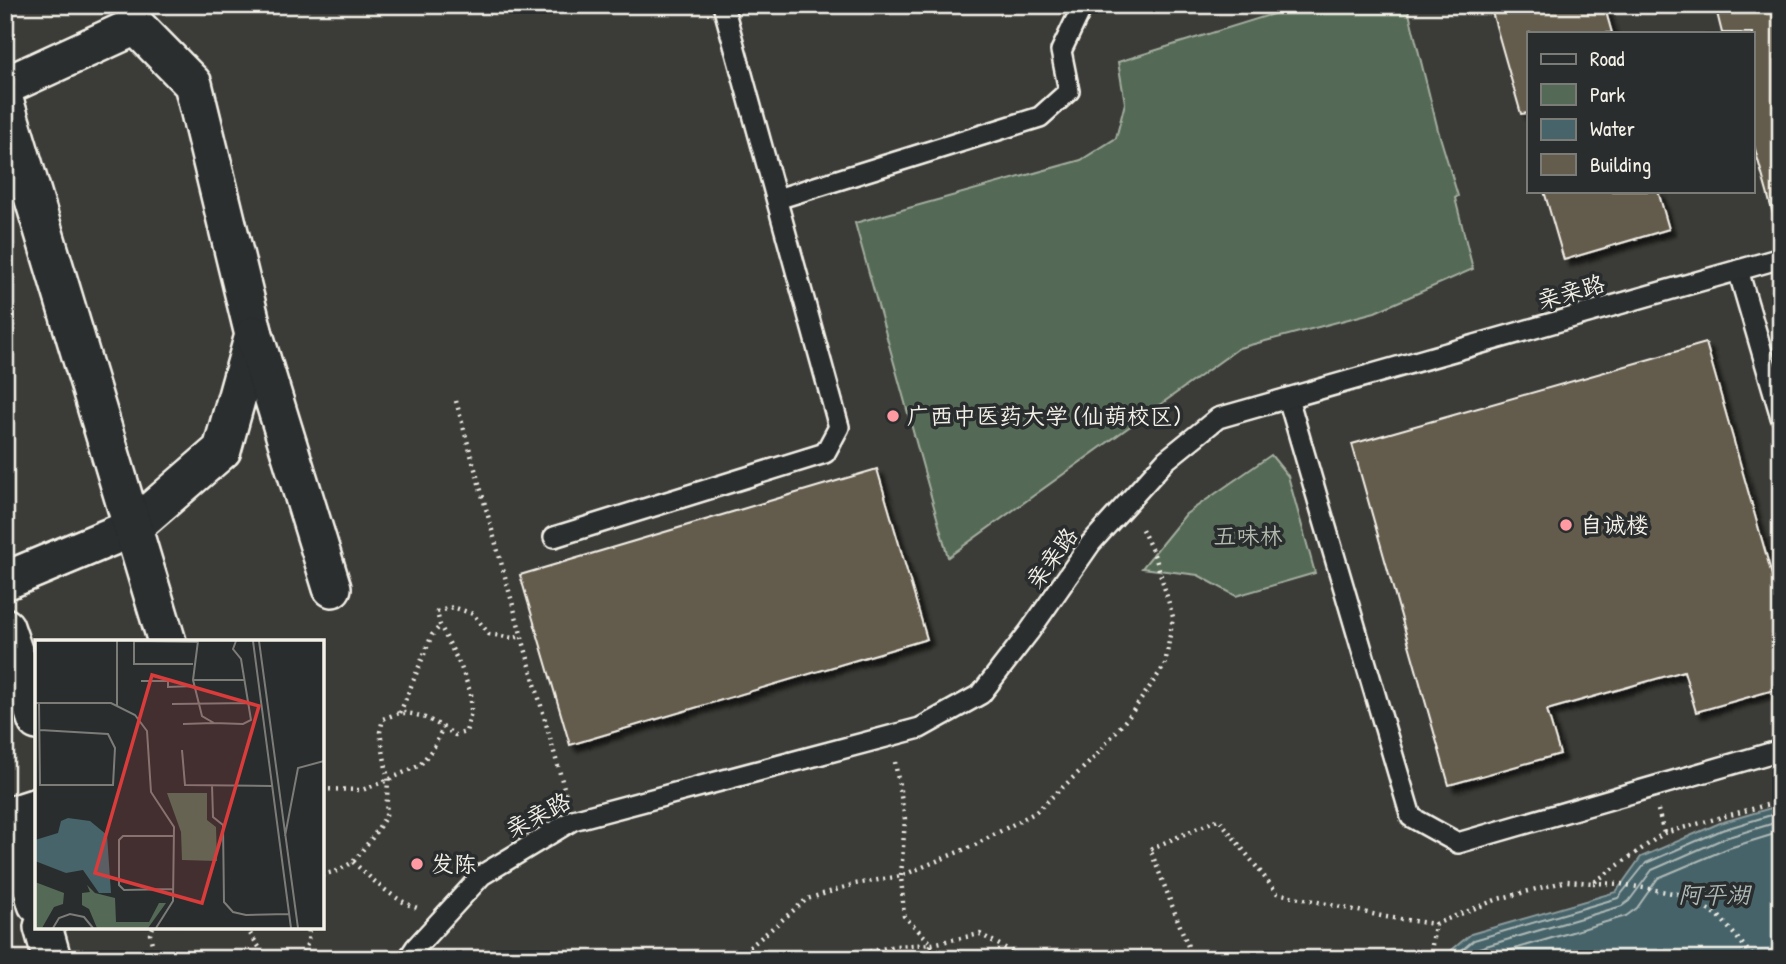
<svg xmlns="http://www.w3.org/2000/svg" width="1786" height="964" viewBox="0 0 1786 964" font-family="'Patrick Hand','LXGW WenKai TC',sans-serif">
<style>
.built{fill:#3b3b37;fill-rule:evenodd}
.green{fill:#546a56;stroke:#a4ae9f;stroke-width:2}
.water{fill:#46646a;stroke:#8c9c9c;stroke-width:2}
.lines{fill:none;stroke-linecap:round;stroke-linejoin:round}
.shore{stroke:#aeb9b6;stroke-width:2}
.building{fill:#645c4d;stroke:#f4f1e8;stroke-width:2;filter:url(#shadow)}
.service-casing{stroke:#f4f1e8;stroke-width:24}
.minor-casing{stroke:#f4f1e8;stroke-width:42}
.path{stroke:#f4f1e8;stroke-width:4.5;stroke-dasharray:2 5;stroke-linecap:butt}
.service{stroke:#2a2d2e;stroke-width:19}
.minor{stroke:#2a2d2e;stroke-width:37}
.poi-dot{fill:#ff9aa2;stroke:#2a2d2e;stroke-width:2.5}
.labels{text-anchor:middle;stroke-width:7;stroke-linejoin:round;paint-order:stroke}
.street-label{font-size:23px;fill:#f4f1e8;stroke:#2a2d2e}
.poi-label{font-size:23px;fill:#f4f1e8;stroke:#2a2d2e;text-anchor:start}
.park-label{font-size:23px;fill:#b4bbae;stroke:#2a2d2e}
.water-label{font-size:24px;font-style:italic;fill:#aeb9b6;stroke:#2a2d2e}
.inset-road{fill:none;stroke:#7b7b78;stroke-width:2}
.view{fill:#d93c3b;fill-opacity:0.15;stroke:#d93c3b;stroke-width:3.5}
.inset-edge{fill:none;stroke:#f4f1e8;stroke-width:3.5}
</style>
<defs>
<filter id="shadow"><feDropShadow dx="6" dy="6" stdDeviation="2" flood-color="#0009"/></filter>
</defs>
<rect width="100%" height="100%" fill="#2a2d2e"/>
<filter id="ink" filterUnits="userSpaceOnUse"><feTurbulence type="fractalNoise" baseFrequency=".0143" numOctaves="2"/><feDisplacementMap in="SourceGraphic" scale="14" xChannelSelector="R" yChannelSelector="G"/><feConvolveMatrix kernelMatrix="1 2 1 2 8 2 1 2 1" color-interpolation-filters="sRGB"/></filter>
<g filter="url(#ink)">
<path class="built" d="M22,5H1781V959H5V12ZM1529,33H1753V191H1529ZM37,642H322V927H37Z"/>
<g class="green">
<path d="M1302,5H1407L1438,130L1458,196L1455,198L1473,269L1375,312L1239,348L948,557L855,223L1081,160L1116,138L1125,103L1118,62Z"/>
<path d="M1271,455L1288,476L1315,573L1236,596L1198,575L1142,568L1186,514Z"/>
</g>
<path class="water" d="M1781,805V959H1441L1471,934L1616,892L1641,857L1720,823Z"/>
<g class="lines">
<g class="shore">
<path d="M1451,959L1474,940L1618,898L1646,863L1722,830L1781,812"/>
<path d="M1465,959L1479,948L1622,906L1629,901L1652,870L1725,838L1781,821"/>
<path d="M1481,959L1626,916L1637,908L1658,878L1729,848L1781,832"/>
</g>
</g>
<g class="building">
<path d="M1490,5H1604L1612,33H1529V113L1521,114Z"/>
<path d="M1715,5H1781V213L1773,214L1753,142V33H1722Z"/>
<path d="M1544,191H1658L1669,229L1564,260Z"/>
<path d="M1706,343L1781,607V688L1696,712L1684,671L1547,710L1560,754L1449,785L1352,444Z"/>
<path d="M877,469L927,639L570,745L520,575Z"/>
</g>
<g class="lines">
<defs>
<g id="service">
<path d="M777,199L1040,117L1069,91L1061,51L1082,7L1089,5"/>
<path d="M1738,270L1781,417"/>
<path d="M1288,398L1411,817L1458,843L1781,750"/>
<path d="M554,537L825,453L839,427L723,5"/>
<path d="M408,959L416,947L482,875L573,820L920,728L981,694L1029,632L1091,543L1166,460L1218,418L1781,258"/>
</g>
<g id="minor">
<path d="M5,86L136,26L193,84L254,335L222,450L132,528L5,581"/>
<path d="M5,103L167,642"/>
<path d="M254,335L332,588"/>
<path d="M5,627L37,721"/>
<path d="M37,807L12,815L37,904"/>
<path d="M43,927L52,959"/>
</g>
</defs>
<use href="#service" class="service-casing"/>
<use href="#minor" class="minor-casing"/>
<g class="path">
<path d="M456,401L566,795"/>
<path d="M400,713L432,635L440,626"/>
<path d="M895,762L905,819L901,876L904,916L932,944L922,959"/>
<path d="M322,789L362,790L388,780L420,765L434,747L443,727"/>
<path d="M1658,810L1664,833"/>
<path d="M353,862C373,880 392,899 417,908"/>
<path d="M322,875L337,871L353,862L372,838L386,816L388,780L380,732L383,719C388,717 395,714 400,713C420,712 440,725 455,735L466,732L471,712V694L461,667L440,625L437,612L453,607L473,614L489,634L513,638L523,636"/>
<path d="M1593,883L1621,884L1678,894L1718,915L1755,959"/>
<path d="M153,927L150,934L155,959"/>
<path d="M249,927V932L267,959"/>
<path d="M301,959L308,942L309,927"/>
<path d="M725,959L739,956L807,899L855,884L901,876L975,845L1036,812L1093,759L1130,715L1165,665L1173,617L1156,559L1140,525"/>
<path d="M835,959L895,946L932,944L980,934L1025,959"/>
<path d="M1193,959L1150,849L1219,819L1277,893L1386,917L1435,924"/>
<path d="M1430,959L1435,924L1498,899L1567,881L1593,883L1664,833L1781,801"/>
</g>
<use href="#service" class="service"/>
<use href="#minor" class="minor"/>
</g>
</g>
<g class="poi-dot">
<circle cx="893" cy="416" r="7"/>
<circle cx="1566" cy="525" r="7"/>
<circle cx="417" cy="864" r="7"/>
</g>
<g class="labels">
<g class="street-label">
<text transform="translate(1571 292) rotate(-16)" y="8">亲亲路</text>
<text transform="translate(1052 558) rotate(-54)" y="8">亲亲路</text>
<text transform="translate(538 815) rotate(-28)" y="8">亲亲路</text>
</g>
<g class="poi-label">
<text x="907" y="424">广西中医药大学 (仙葫校区)</text>
<text x="1580" y="533">自诚楼</text>
<text x="431" y="872">发陈</text>
</g>
<g class="park-label">
<text x="1248" y="544">五味林</text>
</g>
<g class="water-label">
<text x="1714" y="903">阿平湖</text>
</g>
</g>
<g transform="translate(35 640)">
<rect width="289" height="289" fill="#2a2d2e"/>
<path d="M132,153H172V180L181,187L182,221L147,220L146,192ZM0,242L29,253L28,264L19,267L7,288H0ZM52,245L60,253L80,258L81,282H114L124,263H131L113,288H62L54,269L47,265V253L55,252Z" fill="#546a56"/>
<path d="M33,178L55,181L72,195L76,253H64L48,230L31,233L0,221V200L23,193L26,181Z" fill="#46646a"/>
<path class="inset-road" d="M99,1V24H158M99,1L163,2M163,1L158,40L167,76L179,83L208,84L216,80L206,19L198,9L201,1M218,1L256,288M224,1L263,288M158,40H210M106,41H133V47L159,46M0,63H76L100,75L112,91L116,152L139,187L138,261L121,288M4,63L5,145H78L80,108L73,94L5,90M137,64L214,63M82,66V1M148,84L179,83M147,110L150,145L237,146M177,145L178,177L188,185L189,262L198,272L211,275L254,274M250,196L263,128L289,121M139,249L89,250L84,245V200L88,196H139M18,288L24,278L35,274L49,277L58,288"/>
<path class="view" d="M117,35L224,66L167,263L60,233Z"/>
<rect width="289" height="289" class="inset-edge"/>
</g>
<rect width="1786" height="964" fill="none" stroke="#2a2d2e" stroke-width="28"/>
<rect x="14" y="14" width="1758" height="936" fill="none" stroke="#f4f1e8" stroke-width="2.5" filter="url(#ink)"/>
<rect x="1527" y="32" width="228" height="161" fill="#2a2d2e" stroke="#7b7b78" stroke-width="2"/>
<rect x="1541" y="54" width="35" height="10" fill="#2a2d2e" stroke="#7b7b78" stroke-width="2"/>
<text x="1590" y="66" font-size="21" fill="#f4f1e8">Road</text>
<rect x="1541" y="84" width="35" height="21" fill="#546a56" stroke="#7b7b78" stroke-width="2"/>
<text x="1590" y="102" font-size="21" fill="#f4f1e8">Park</text>
<rect x="1541" y="119" width="35" height="21" fill="#46646a" stroke="#7b7b78" stroke-width="2"/>
<text x="1590" y="136" font-size="21" fill="#f4f1e8">Water</text>
<rect x="1541" y="154" width="35" height="21" fill="#645c4d" stroke="#7b7b78" stroke-width="2"/>
<text x="1590" y="172" font-size="21" fill="#f4f1e8">Building</text>
</svg>
